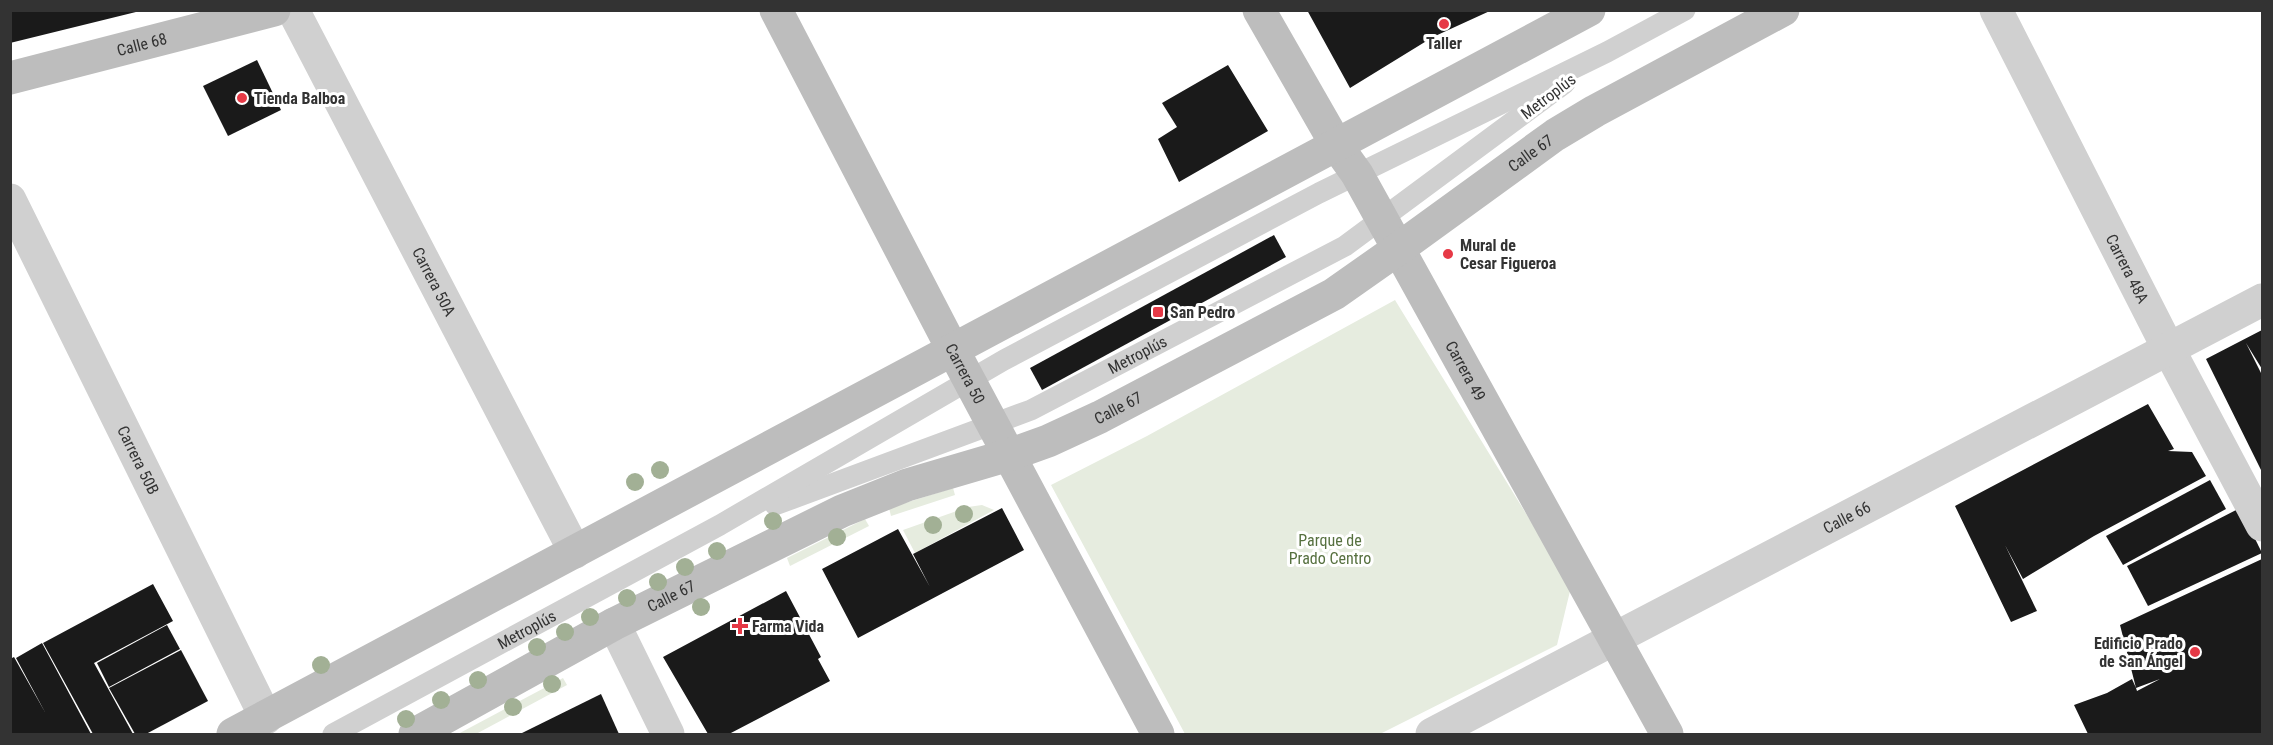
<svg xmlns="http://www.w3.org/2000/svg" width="2273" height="745" viewBox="0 0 2273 745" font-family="'Roboto Condensed',sans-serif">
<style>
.green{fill:#e6ecdf}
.building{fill:#1a1a1a}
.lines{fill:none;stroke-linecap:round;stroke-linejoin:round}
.lane{stroke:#d0d0d0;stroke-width:21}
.street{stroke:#d0d0d0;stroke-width:33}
.secondary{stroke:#bdbdbd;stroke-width:33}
.tree{fill:#a2b095}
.poi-dot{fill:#e63946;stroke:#fff;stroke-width:2}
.labels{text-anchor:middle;stroke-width:6;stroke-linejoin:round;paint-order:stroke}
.poi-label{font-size:16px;font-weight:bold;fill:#333;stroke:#fff;text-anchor:start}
.street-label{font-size:16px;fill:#333;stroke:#fff}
.park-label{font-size:16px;fill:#56703f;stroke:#fff}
</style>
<rect width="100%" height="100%" fill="#fff"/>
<g class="green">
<path d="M1395,300L1571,587L1557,645L1380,734H1185L1051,485L1147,436Z"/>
<path d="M953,488L955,495L891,516L889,508Z"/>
<path d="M982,505L994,510L915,553L903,530L968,507Z"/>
<path d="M865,519L869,526L790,566L787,558Z"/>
<path d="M563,678L567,685L476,734H458Z"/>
</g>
<g class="building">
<path d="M10,10H140V11L10,43Z"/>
<path d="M1307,10H1492L1433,37L1350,88Z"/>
<path d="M257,60L281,110L228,136L203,86Z"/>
<path d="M1228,65L1268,131L1179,182L1158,139L1177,127L1162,103Z"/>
<path d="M1274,235L1286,257L1042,390L1030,368Z"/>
<path d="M2262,330V369L2246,343L2262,375V472L2206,359Z"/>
<path d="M2148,404L2174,449L2168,451L2192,452L2206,476L2094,536L2023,579L2005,545L2037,611L2011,622L1955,506Z"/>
<path d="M2210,480L2226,509L2123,565L2106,536Z"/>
<path d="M1002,508L1024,550L858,638L822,569L898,529L930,587L913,554Z"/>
<path d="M2240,508L2262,553L2148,606L2127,566Z"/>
<path d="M2262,559V734H2088L2074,705L2107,693L2132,679L2136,688L2137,691L2160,679L2136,688L2120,625Z"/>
<path d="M153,584L173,621L94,663L133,734H93L43,643Z"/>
<path d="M786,591L821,657L818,659L830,681L729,734H708L663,657Z"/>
<path d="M167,625L180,649L109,687L97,663Z"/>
<path d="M42,643L91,734H10V659L14,657L46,714L16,658Z"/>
<path d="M181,650L208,701L146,734H135L109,688Z"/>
<path d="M601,694L619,734H520Z"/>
</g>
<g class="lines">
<g class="lane">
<path id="s1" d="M775,505L1031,410L1345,246L1565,83"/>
<path id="s2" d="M333,734L720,525L1004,360L1319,193L1607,52L1685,10"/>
</g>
<g class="street">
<path id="s3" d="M293,10L575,552"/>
<path id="s4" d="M1996,10L2168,348L2262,525"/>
<path id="s5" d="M10,200L266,718"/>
<path d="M614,624L668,734"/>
<path id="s6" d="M1432,734L2262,300"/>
</g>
<g class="secondary">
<path id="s7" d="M776,10L953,350L1158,734"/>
<path id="s8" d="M1259,10L1337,146L1357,174L1667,734"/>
<path id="s9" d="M10,78L274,10"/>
<path d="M233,734L1589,10"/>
<path id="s10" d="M415,734L614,624L842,511L907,485L1009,455L1048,441L1100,417L1334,294L1398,249L1555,135L1595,111L1783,10"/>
</g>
</g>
<g class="tree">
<circle cx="660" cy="470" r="9"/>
<circle cx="635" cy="482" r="9"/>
<circle cx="964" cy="514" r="9"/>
<circle cx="773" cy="521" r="9"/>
<circle cx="933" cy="525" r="9"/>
<circle cx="837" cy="537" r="9"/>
<circle cx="717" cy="551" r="9"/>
<circle cx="685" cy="567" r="9"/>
<circle cx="658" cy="582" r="9"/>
<circle cx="627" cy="598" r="9"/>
<circle cx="701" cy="607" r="9"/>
<circle cx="590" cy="617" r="9"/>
<circle cx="565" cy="632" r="9"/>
<circle cx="537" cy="647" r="9"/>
<circle cx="321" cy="665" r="9"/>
<circle cx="478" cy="680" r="9"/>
<circle cx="552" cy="684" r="9"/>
<circle cx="441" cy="700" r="9"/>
<circle cx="513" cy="707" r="9"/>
<circle cx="406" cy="719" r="9"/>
</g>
<g class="poi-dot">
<circle cx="1444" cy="24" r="6"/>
<circle cx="242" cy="98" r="6"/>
<circle cx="1448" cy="254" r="6"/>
<rect x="1152" y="306" width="12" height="12" rx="3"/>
<path d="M737 617h6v6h6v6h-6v6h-6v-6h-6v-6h6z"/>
<circle cx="2195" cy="652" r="6"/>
</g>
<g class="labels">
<g class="poi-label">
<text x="1444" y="49" text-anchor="middle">Taller</text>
<text x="254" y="104">Tienda Balboa</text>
<text x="1460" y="251">Mural de<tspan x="1460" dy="18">Cesar Figueroa</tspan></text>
<text x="1170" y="318">San Pedro</text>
<text x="752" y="632">Farma Vida</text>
<text x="2183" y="649" text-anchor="end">Edificio Prado<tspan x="2183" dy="18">de San Ángel</tspan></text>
</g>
<g class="street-label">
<text dy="6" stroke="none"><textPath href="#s9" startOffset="136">Calle 68</textPath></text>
<text transform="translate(1548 96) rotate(-37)" y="6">Metroplús</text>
<text dy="6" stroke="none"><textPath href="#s10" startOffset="1263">Calle 67</textPath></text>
<text dy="6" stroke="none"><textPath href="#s4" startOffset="290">Carrera 48A</textPath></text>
<text dy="6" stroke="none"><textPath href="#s3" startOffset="306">Carrera 50A</textPath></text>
<text dy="6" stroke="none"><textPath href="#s1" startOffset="393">Metroplús</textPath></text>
<text dy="6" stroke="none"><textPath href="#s8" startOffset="416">Carrera 49</textPath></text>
<text dy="6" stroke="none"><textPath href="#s7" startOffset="410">Carrera 50</textPath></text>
<text dy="6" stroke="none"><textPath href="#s10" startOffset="777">Calle 67</textPath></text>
<text dy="6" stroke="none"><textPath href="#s5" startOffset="290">Carrera 50B</textPath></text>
<text dy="6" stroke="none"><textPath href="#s6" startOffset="468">Calle 66</textPath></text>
<text dy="6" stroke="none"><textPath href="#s10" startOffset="291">Calle 67</textPath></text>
<text dy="6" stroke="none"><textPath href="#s2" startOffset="220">Metroplús</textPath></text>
</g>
<g class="park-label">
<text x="1330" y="546">Parque de<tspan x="1330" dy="18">Prado Centro</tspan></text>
</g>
</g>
<rect width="2273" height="745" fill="none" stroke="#333333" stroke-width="24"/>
</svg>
